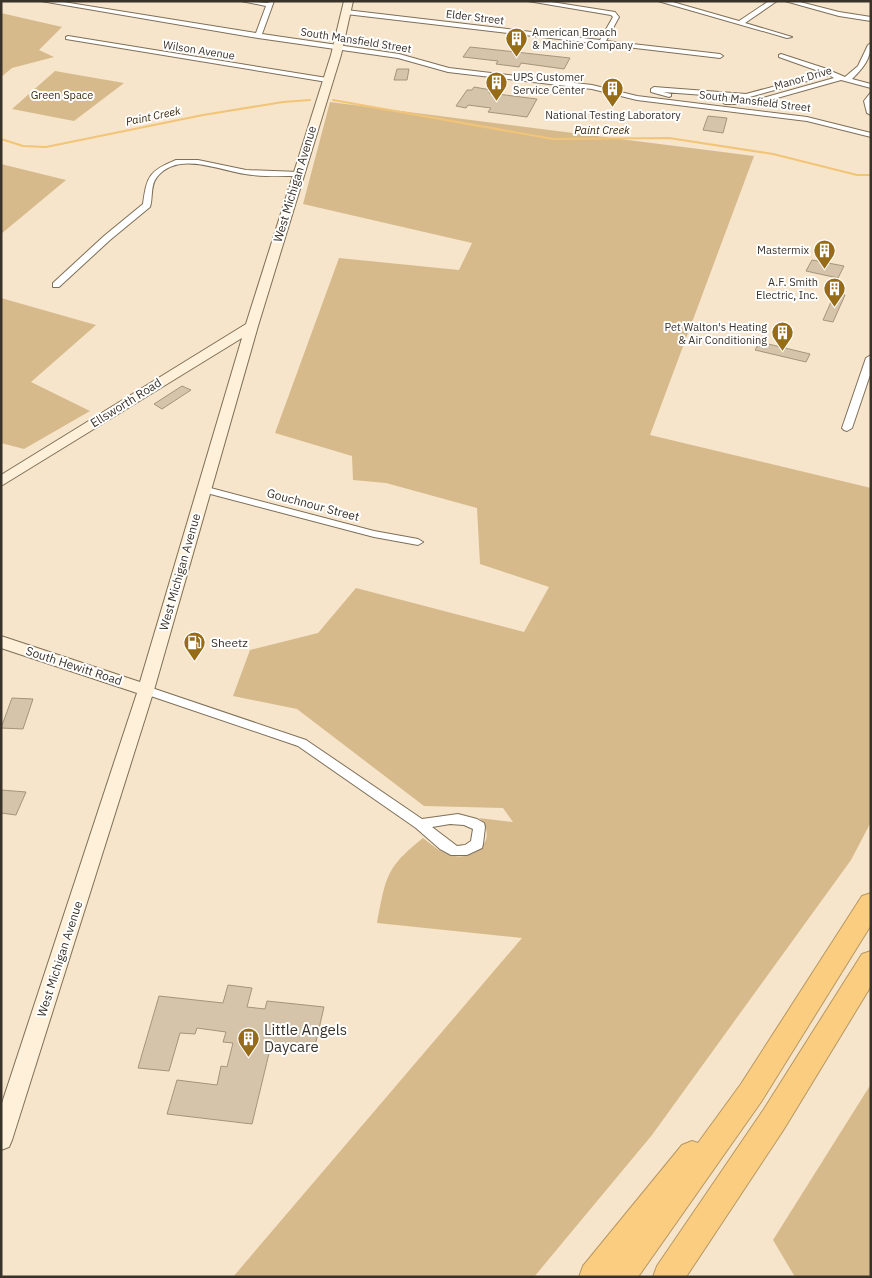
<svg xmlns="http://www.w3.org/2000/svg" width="872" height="1278" viewBox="0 0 872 1278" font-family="'IBM Plex Sans',sans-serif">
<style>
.green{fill:#d7ba8c}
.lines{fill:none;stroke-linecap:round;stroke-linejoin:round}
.stream{stroke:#f2c477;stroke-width:2}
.building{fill:#d5c4aa;stroke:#a4947b}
.street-casing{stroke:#7e6f57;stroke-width:2}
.secondary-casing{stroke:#7e6f57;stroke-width:2}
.highway-casing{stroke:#b69762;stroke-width:2}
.street{fill:#fff;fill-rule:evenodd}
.secondary{fill:#fef0d9;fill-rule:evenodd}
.highway{fill:#facd81;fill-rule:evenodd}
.labels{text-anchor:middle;stroke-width:4;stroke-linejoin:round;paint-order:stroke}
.far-street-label{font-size:11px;fill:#393228;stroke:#fff}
.far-poi-label{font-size:11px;fill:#393228;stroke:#fff;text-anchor:end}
.far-park-label{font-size:11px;fill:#402e0c;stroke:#fff}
.far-water-label{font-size:11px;font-style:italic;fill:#3a2805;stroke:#fff}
.street-label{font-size:12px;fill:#393228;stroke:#fff}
.poi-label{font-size:12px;fill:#393228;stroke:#fff;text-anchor:start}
.near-poi-label{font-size:15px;fill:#393228;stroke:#fff;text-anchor:start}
</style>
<rect width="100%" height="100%" fill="#f6e5ca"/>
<g class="green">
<path d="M1,13L62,27L39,50L54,57L12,68L1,77Z"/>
<path d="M55,71L124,83L74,121L12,109Z"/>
<path d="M330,102L754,156L650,435L871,488V822L851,860L652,1135L534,1277H233L522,938L377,923C386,878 385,868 423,838C432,845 442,854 454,856C477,860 499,838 479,818L513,822L503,808L424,806L297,709L233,696L250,650L318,633L356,588L524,632L549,587L480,564L477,508L386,483L353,480L352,456L275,433L339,258L459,270L472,243L303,204Z"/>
<path d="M1,164L66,180L1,234Z"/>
<path d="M1,298L96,325L31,382L90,411L24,449L1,443Z"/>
<path d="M871,1084V1277H795L773,1240Z"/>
</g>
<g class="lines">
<g class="stream">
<path d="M333,100L553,139L669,138L773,154L857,175H871"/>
<path d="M1,139L23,146L46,147L203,115L283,102L310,100"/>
</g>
</g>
<g class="building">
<path d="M470,47L570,58L564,69L521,63L519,67L496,64L498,61L463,57Z"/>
<path d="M397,69H409L407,80H394Z"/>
<path d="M474,87L491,90L489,93L537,99L527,117L488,112L491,108L468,105L466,108L456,106L467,90H472Z"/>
<path d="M708,116L727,118L723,133L703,130Z"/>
<path d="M812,260L844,266L838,278L806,271Z"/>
<path d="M835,293L845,295L833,322L823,320Z"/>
<path d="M760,342L810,354L806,362L755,350Z"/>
<path d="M182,386L191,390L162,409L154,404Z"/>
<path d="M12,698L33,699L23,729L1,728Z"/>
<path d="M1,790L26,792L16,815L1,813Z"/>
<path d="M228,985L252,988L247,1007L265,1009L267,1001L324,1007L314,1050L271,1045L252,1124L167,1114L177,1080L217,1085L221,1066L227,1067L233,1043L223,1042L226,1032L197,1028L195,1034L180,1033L169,1071L138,1068L159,996L223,1003Z"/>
</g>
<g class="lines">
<defs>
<g id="street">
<path d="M41,1H57L256,33L266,6L241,1L267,3L274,1L262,34L399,54L449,68L592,85L637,96L807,117L871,133V137L807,121L637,100L592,89L448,72L398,58L258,38Z"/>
<path d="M528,1H545L615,12L619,17L606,41L720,54L723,56L720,58L346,14L343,12L346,10L600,40L613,17L611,15Z"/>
<path d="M658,1H669L739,21L769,1H777L745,23L792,37L787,38Z"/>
<path d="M785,1H796L839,12L871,17V21L839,16Z"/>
<path d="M68,36L327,78L330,80L327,82L66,39V37Z"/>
<path d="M871,43C871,59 863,68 852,79L871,84V88L841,80L756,104H725L722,102L725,100H756L834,78L829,75L746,98L663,92L671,94V96L669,97L651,92V89L654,87L746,94L824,73L779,57V55L781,54L824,68L845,77L858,66L868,45Z"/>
<path d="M871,92V115L867,113L864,101Z"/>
<path d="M176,160H198L246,170L299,172L303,174L299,176C281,176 262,177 245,174C218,170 178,151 157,177C150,185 153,198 150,207L110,240L59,287H53V283L104,236L143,204C147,176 149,171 176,160Z"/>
<path d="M871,355V372L852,428L847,431L844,430L842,428L866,358Z"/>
<path d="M203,486L374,531L418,539L423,542L418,545L374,537L199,491L198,489L199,487Z"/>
<path d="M146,686L306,740L422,819L458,814L477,819L484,823L485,827L483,844L482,848L467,855H451L440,849L416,828L298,746L142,693L140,690L142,687ZM450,824L464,825L473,829L471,841L465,845L457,846L432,827Z"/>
</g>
<path id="secondary" d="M344,1H353L341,55L258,326L154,690L12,1140L9,1147L1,1150V1106L137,693L1,648V636L140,682L242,338L1,486V475L246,324L331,55Z"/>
<g id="highway">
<path d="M871,893V925L761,1102L638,1277H579L583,1266L682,1145L692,1141L698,1143L741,1084L862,896Z"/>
<path d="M871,951V986L784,1129L686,1277H653L657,1266L764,1109L862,954Z"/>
</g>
</defs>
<use href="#street" class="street-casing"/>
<use href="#secondary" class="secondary-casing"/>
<use href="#highway" class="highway-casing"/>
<use href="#street" class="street"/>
<use href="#secondary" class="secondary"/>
<use href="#highway" class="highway"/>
</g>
<defs>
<symbol id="building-pin" viewBox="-11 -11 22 30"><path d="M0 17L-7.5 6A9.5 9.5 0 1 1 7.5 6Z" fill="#966c18" stroke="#fff"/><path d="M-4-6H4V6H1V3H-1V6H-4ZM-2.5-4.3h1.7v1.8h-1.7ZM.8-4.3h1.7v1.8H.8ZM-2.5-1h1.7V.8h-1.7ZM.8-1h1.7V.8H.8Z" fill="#fff"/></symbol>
<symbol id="fuel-pin" viewBox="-11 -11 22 30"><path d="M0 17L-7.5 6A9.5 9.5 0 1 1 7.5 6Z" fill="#966c18" stroke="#fff"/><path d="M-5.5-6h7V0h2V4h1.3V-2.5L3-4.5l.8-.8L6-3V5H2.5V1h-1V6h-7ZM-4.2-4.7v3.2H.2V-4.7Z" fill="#fff"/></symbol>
</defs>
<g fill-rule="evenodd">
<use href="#building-pin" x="504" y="26" width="25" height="34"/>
<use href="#building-pin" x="484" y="70" width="25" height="34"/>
<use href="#building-pin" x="600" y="76" width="25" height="34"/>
<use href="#building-pin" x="812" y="238" width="25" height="34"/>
<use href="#building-pin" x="822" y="276" width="25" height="34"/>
<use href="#building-pin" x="770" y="320" width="25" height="34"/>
<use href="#fuel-pin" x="182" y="630" width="25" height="34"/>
<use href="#building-pin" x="236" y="1026" width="25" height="34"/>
</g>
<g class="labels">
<g class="far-street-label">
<text transform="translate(475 17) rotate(7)" y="4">Elder Street</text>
<text transform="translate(356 40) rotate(9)" y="4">South Mansfield Street</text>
<text transform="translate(199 50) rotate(9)" y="4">Wilson Avenue</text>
<text transform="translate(803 78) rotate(-16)" y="4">Manor Drive</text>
<text transform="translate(755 101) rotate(7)" y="4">South Mansfield Street</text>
</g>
<g class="far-poi-label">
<text x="532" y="36" text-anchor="start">American Broach<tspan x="532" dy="13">&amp; Machine Company</tspan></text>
<text x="513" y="81" text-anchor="start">UPS Customer<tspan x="513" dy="13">Service Center</tspan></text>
<text x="613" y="119" text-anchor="middle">National Testing Laboratory</text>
<text x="809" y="254">Mastermix</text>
<text x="818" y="286">A.F. Smith<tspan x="818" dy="13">Electric, Inc.</tspan></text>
<text x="767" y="331">Pet Walton's Heating<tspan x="767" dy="13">&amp; Air Conditioning</tspan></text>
</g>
<g class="far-park-label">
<text x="62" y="99">Green Space</text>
</g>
<g class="far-water-label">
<text transform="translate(153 116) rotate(-12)" y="4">Paint Creek</text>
<text x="602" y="134">Paint Creek</text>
</g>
<g class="street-label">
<text transform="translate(295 184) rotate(-73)" y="4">West Michigan Avenue</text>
<text transform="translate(126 403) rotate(-32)" y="4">Ellsworth Road</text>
<text transform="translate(313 505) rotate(15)" y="4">Gouchnour Street</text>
<text transform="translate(180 572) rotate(-74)" y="4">West Michigan Avenue</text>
<text transform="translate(74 666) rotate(18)" y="4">South Hewitt Road</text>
<text transform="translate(60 959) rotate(-72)" y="4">West Michigan Avenue</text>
</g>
<g class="poi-label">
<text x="211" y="647">Sheetz</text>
</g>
<g class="near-poi-label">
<text x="264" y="1035">Little Angels<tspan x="264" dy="17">Daycare</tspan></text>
</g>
</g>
<rect width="872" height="1278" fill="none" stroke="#393228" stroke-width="5"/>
</svg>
